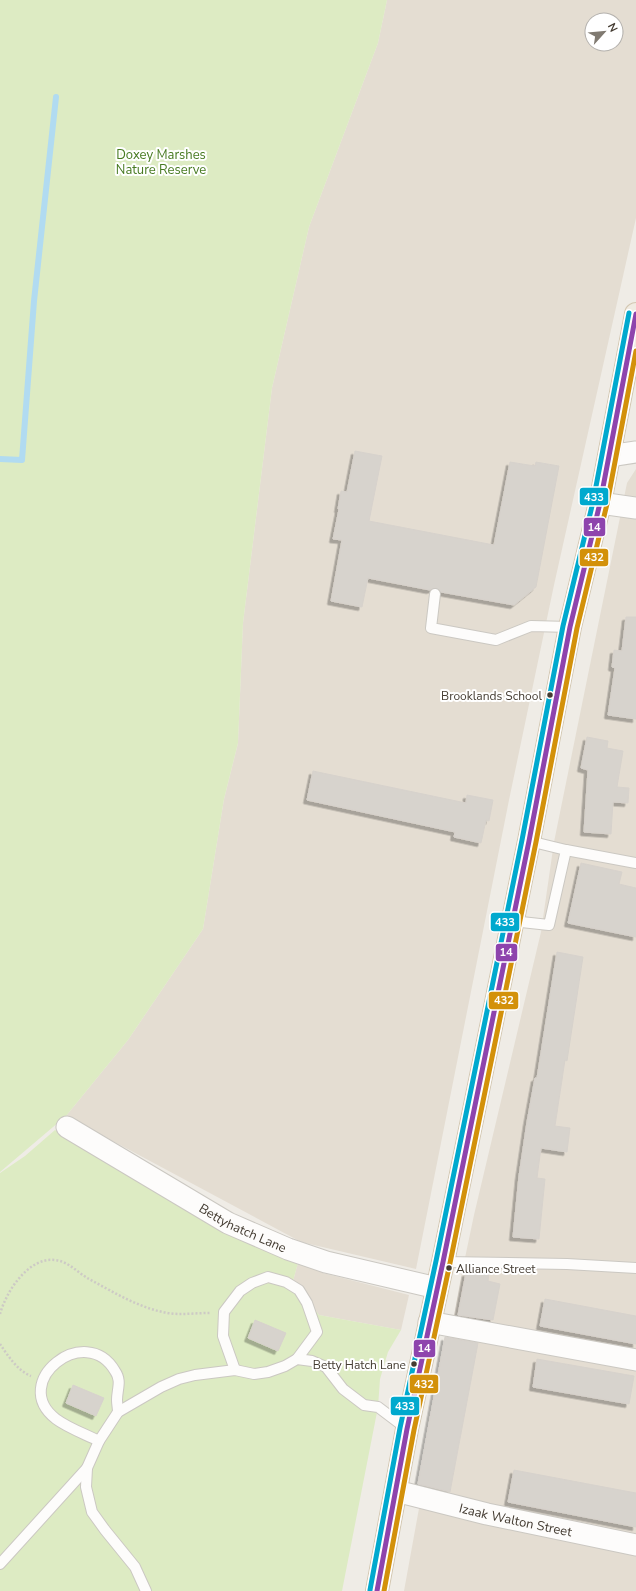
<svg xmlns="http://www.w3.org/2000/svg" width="636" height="1591" viewBox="0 0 636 1591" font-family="'Nunito Sans',sans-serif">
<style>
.residential{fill:#e4ddd2;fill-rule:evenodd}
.green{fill:#ddebc3}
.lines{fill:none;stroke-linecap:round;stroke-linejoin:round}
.stream{stroke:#b1dbf1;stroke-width:6}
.building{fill:#d7d3cd;stroke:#d7d2cc;filter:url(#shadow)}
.service-casing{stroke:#cbc8c2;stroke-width:12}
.minor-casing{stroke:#cbc8c2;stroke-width:23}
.primary-casing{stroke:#d3c7b1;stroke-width:24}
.path{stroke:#cdcac5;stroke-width:2.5;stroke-dasharray:2 2;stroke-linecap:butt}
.service{stroke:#fdfcfb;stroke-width:10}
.minor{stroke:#fdfcfb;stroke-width:21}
.primary{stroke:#f0ebe2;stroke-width:22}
.bus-1-casing{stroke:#fff;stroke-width:8}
.bus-2-casing{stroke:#fff;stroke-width:8}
.bus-3-casing{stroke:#fff;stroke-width:8}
.bus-1{stroke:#8e44ad;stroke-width:5}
.bus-2{stroke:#d3910a;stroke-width:5}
.bus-3{stroke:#00a9ce;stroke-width:5}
.bus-dot{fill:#443c32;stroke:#fff;stroke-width:1.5}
.labels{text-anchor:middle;stroke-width:4;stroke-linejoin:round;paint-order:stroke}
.bus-label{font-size:12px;fill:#443c32;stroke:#fff;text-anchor:end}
.park-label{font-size:13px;fill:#477a21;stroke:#fff}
.street-label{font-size:13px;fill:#443c32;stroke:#fff}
.line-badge{stroke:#fff;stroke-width:1.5}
.badge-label{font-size:11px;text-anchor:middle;font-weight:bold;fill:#fff}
</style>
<defs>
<filter id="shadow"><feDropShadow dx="-3.5" dy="3.5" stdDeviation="0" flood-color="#0004"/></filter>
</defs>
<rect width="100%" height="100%" fill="#efece6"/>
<g class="residential">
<path d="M387,0H636V218L554,585L509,800L416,1269L301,1242L66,1116L128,1040L203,929L224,799L238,743L243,623L272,388L309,227L378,43ZM592,20H616V44H592Z"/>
<path d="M636,469V1591H404L461,1277L474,1215L541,932L554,842L627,483Z"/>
<path d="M299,1259L323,1273L409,1295L401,1330L319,1315L293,1281Z"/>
</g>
<g class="green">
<path d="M0,0H387L378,43L309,227L272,388L243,623L238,743L224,799L203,929L128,1040L66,1116L0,1172Z"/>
<path d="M55,1130L219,1223L299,1259L293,1281L319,1315L401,1330L388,1352L380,1379L378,1407L342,1591H0V1173L25,1156Z"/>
</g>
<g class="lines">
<path class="stream" d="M0,459L22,460L34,301L56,97"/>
</g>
<g class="building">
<path d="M355,451L382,456L369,521L494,545L510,462L535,466L536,462L559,466L536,587L514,605L441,592L436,588L430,590L368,578L362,607L331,601L342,540L333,539L339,509H338L341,491L347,492Z"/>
<path d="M626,617H636V719L608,715L615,668L612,667L614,650L622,651Z"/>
<path d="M587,737L608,741L607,748L623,751L617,787L629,788L628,803L613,802L611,834L584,832L588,770L581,768Z"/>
<path d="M313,771L466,803L467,795L493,800L489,821L486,820L481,843L454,837L455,832L307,800Z"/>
<path d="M581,863L622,872L619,884L636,888V937L568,923Z"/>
<path d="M557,952L583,957L567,1061L565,1060L555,1126L570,1128L567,1152L541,1148L537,1178L545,1179L539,1239L513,1237L519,1176L527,1122L535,1078H537Z"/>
<path d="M466,1273H489L488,1281L500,1284L493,1320L458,1315Z"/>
<path d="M545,1299L636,1316V1344L540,1326Z"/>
<path d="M255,1320L286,1333L278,1351L248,1338Z"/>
<path d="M445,1337L478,1343L450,1492L418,1484Z"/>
<path d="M537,1359L634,1376L629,1404L533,1387Z"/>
<path d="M73,1385L104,1398L96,1416L66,1403Z"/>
<path d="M514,1470L636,1493V1527L508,1502Z"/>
</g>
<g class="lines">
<defs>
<g id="service">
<path d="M435,594L431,628L496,640L531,626L570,627"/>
<path d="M566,850L636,863"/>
<path d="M512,921L549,925L566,850L529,841"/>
<path d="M443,1262L567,1264L636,1268"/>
<path d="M235,1370L223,1336L224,1312L240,1291L252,1283L268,1277L286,1282L299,1290L307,1303L317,1332L297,1359"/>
<path d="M99,1441C85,1434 68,1428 56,1419C8,1382 86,1321 115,1371C122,1381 117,1389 117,1400C117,1404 118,1408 118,1412"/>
<path d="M0,1564L87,1468"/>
<path d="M146,1591L135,1567L105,1530L92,1512L86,1487L87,1468L99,1441L118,1412L161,1387L179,1379L195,1375L235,1370L254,1374L268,1372L285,1366L297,1359L312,1361L326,1367L343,1389L364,1405L378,1407L407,1429"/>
</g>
<g id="minor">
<path d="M609,456L636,452"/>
<path d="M600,503L636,508"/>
<path id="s1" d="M67,1127L228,1223L288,1249L326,1262L437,1288"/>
<path d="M429,1322L636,1360"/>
<path id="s2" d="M396,1491L487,1514L636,1545"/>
</g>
<path id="primary" d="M377,1591L407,1429L443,1262L529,841L570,627L600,503L636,314"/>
</defs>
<use href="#service" class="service-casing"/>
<use href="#minor" class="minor-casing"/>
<use href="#primary" class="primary-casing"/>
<g class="path">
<path d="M0,1314C6,1292 28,1257 55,1260C68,1261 78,1273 89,1279C117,1294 147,1313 179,1314C189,1314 200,1313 210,1313"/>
<path d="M0,1344C8,1356 18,1371 31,1376"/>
</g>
<use href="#service" class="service"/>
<use href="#minor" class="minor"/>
<use href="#primary" class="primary"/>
<defs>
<path id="bus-1" d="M377,1591L407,1429L443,1262L529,841L570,627L600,503L636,314"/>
<path id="bus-2" d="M384,1591L414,1430L450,1263L536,842L577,628L607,504L636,351"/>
<path id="bus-3" d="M370,1590L400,1428L436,1261L522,840L563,626L593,502L629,313"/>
</defs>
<use href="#bus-1" class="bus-1-casing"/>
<use href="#bus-2" class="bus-2-casing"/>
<use href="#bus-3" class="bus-3-casing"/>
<use href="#bus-1" class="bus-1"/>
<use href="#bus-2" class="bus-2"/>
<use href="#bus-3" class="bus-3"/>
</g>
<g class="bus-dot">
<circle cx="550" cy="695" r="3.5"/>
<circle cx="449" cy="1268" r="3.5"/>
<circle cx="414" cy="1364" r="3.5"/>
</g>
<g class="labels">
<g class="bus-label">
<text x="542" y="700">Brooklands School</text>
<text x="456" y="1273" text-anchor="start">Alliance Street</text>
<text x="406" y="1369">Betty Hatch Lane</text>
</g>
<g class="park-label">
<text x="161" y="159">Doxey Marshes<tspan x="161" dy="15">Nature Reserve</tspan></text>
</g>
<g class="street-label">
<text dy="5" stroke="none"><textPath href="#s1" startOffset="203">Bettyhatch Lane</textPath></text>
<text dy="5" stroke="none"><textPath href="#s2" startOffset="123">Izaak Walton Street</textPath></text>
</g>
</g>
<g class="line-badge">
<rect x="579" y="487" width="30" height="19" rx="4" fill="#00a9ce"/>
<rect x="583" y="517" width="23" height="20" rx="4" fill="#8e44ad"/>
<rect x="579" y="548" width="30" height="19" rx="4" fill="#d3910a"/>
<rect x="490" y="912" width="30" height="20" rx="4" fill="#00a9ce"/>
<rect x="495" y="943" width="23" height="19" rx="4" fill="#8e44ad"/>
<rect x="488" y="991" width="31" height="19" rx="4" fill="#d3910a"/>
<rect x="413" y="1339" width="23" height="19" rx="4" fill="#8e44ad"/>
<rect x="409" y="1374" width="30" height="20" rx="4" fill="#d3910a"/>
<rect x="390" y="1396" width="30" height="20" rx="4" fill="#00a9ce"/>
</g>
<g class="badge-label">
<text x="594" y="501">433</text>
<text x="594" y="531">14</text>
<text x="594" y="561">432</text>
<text x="505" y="926">433</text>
<text x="506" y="956">14</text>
<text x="504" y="1004">432</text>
<text x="424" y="1352">14</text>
<text x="424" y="1388">432</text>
<text x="405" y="1410">433</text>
</g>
<g transform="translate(604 32) rotate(63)"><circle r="19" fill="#ffffff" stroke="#b4b1ad"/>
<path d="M0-3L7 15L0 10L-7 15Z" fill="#807a71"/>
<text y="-6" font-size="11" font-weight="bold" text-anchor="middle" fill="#443c32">N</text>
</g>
</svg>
